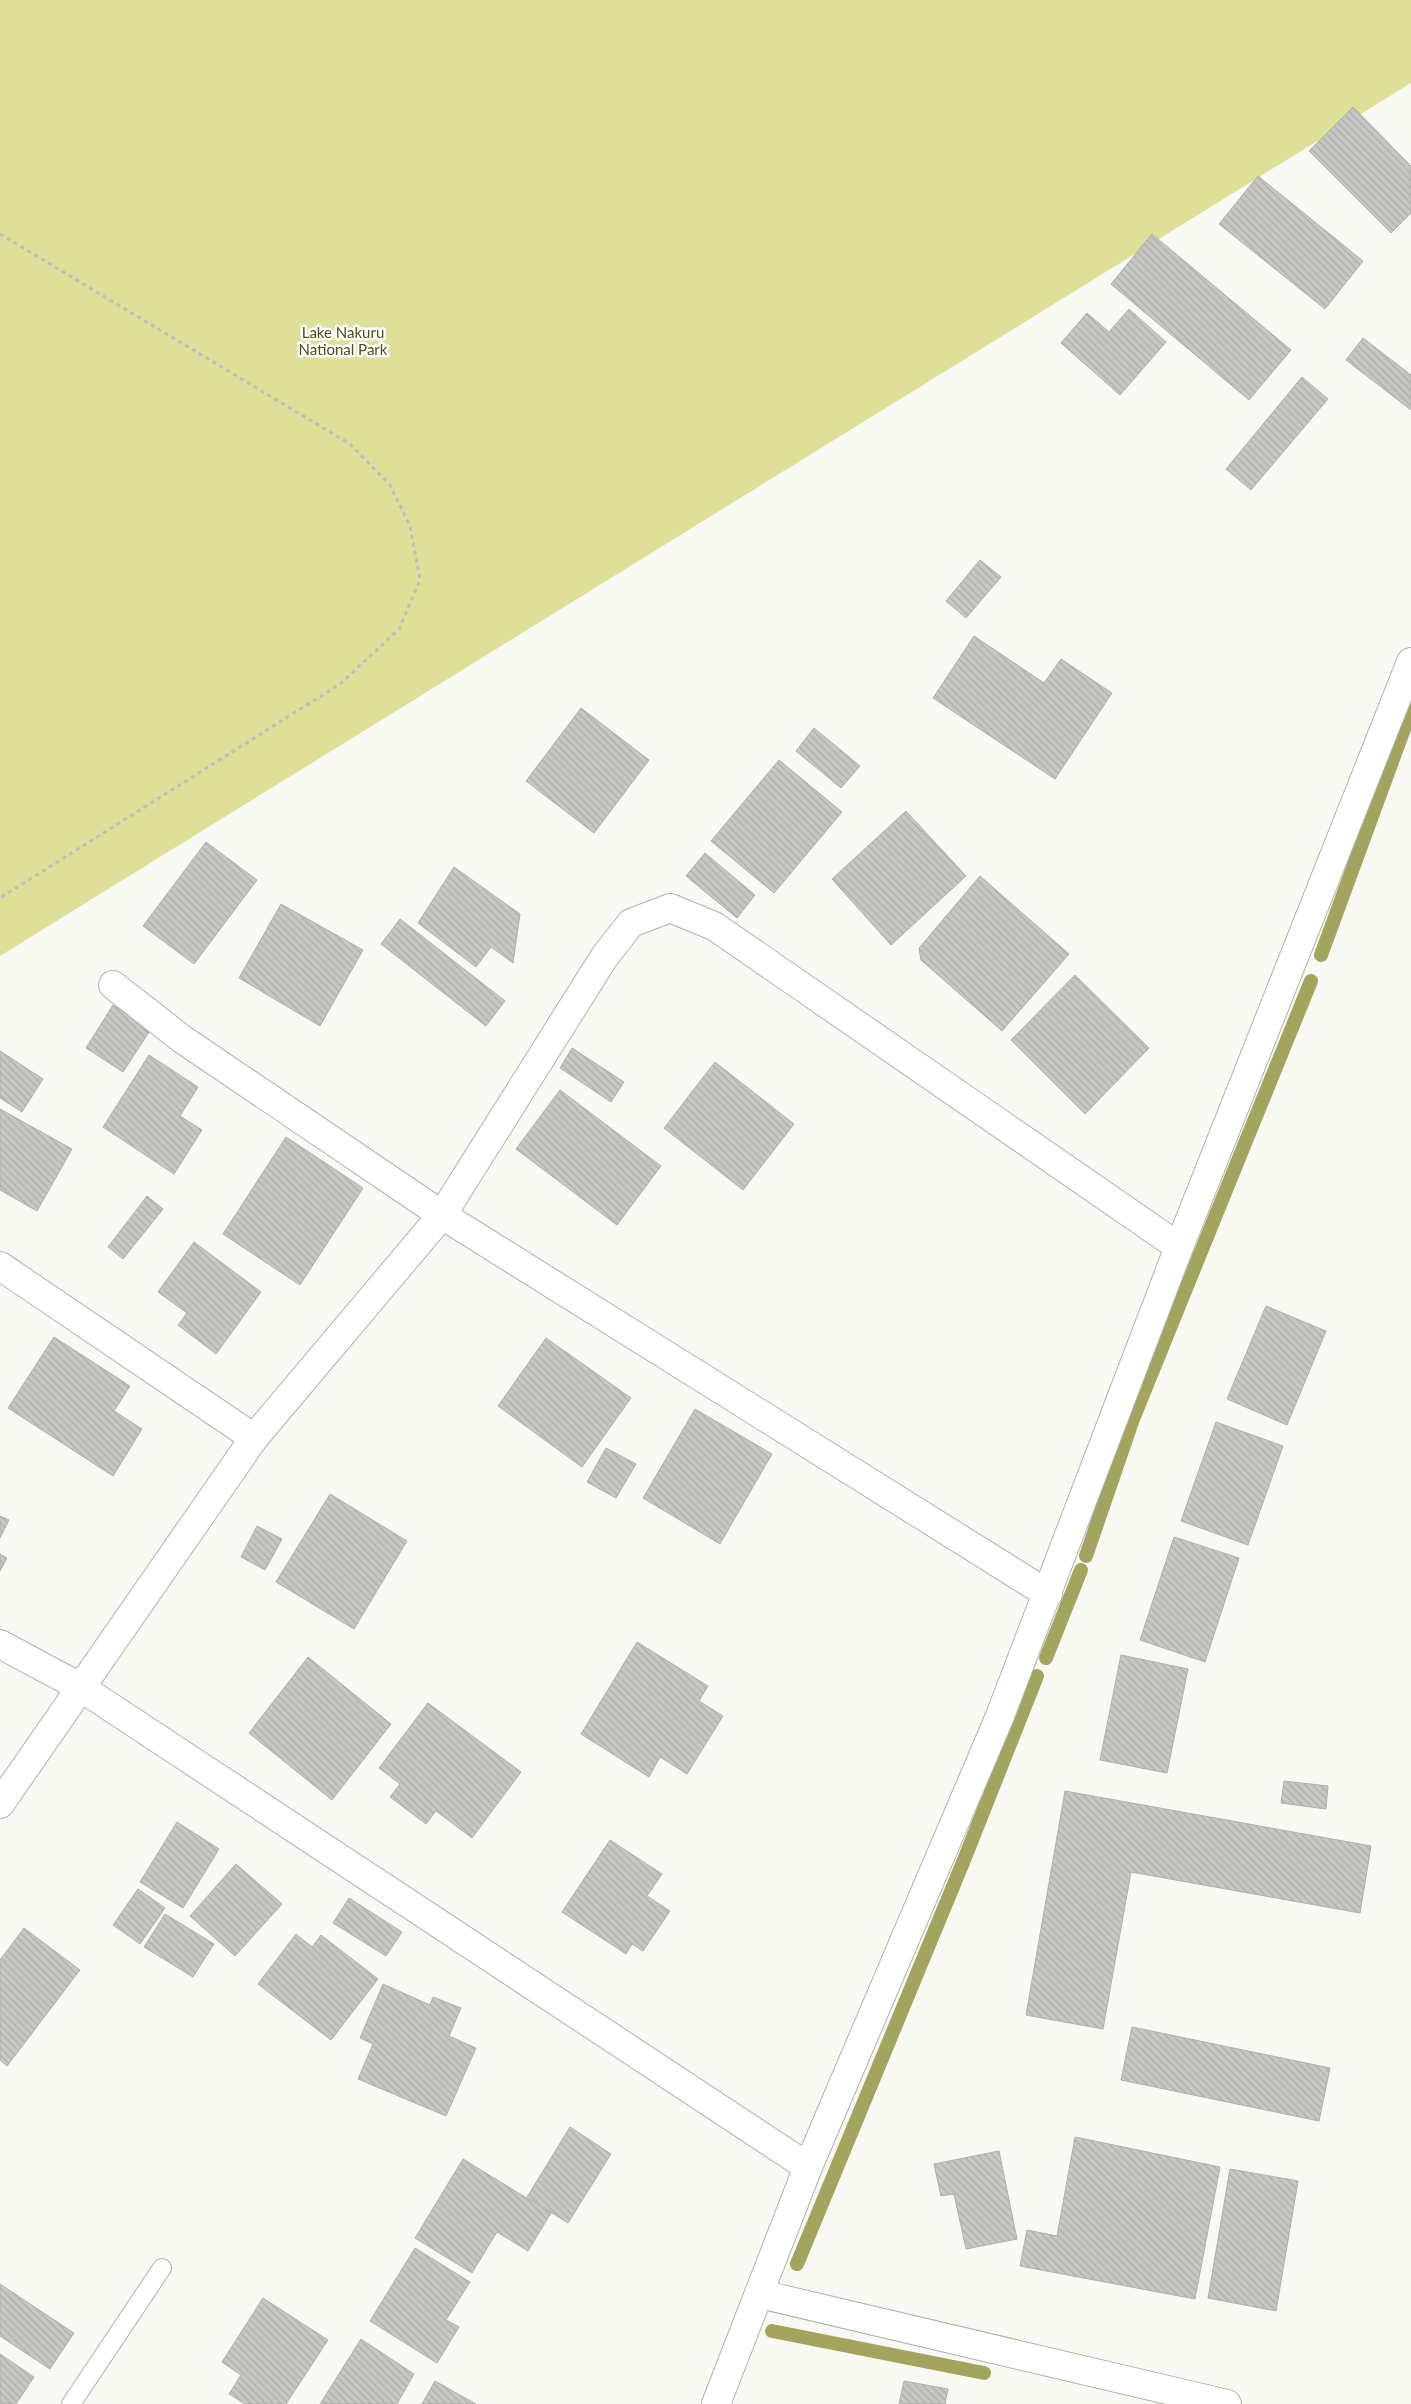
<svg xmlns="http://www.w3.org/2000/svg" width="1411" height="2404" viewBox="0 0 1411 2404" font-family="Lato,sans-serif">
<style>
.green{fill:#dee099}
.lines{fill:none;stroke-linecap:round;stroke-linejoin:round}
.stream{stroke:#a2a45f;stroke-width:14}
.building{fill:url(#building-back-hatch);stroke:#afafab}
.lane-casing{stroke:#b1b1ad;stroke-width:20}
.street-casing{stroke:#b1b1ad;stroke-width:30}
.path{stroke:#bebeba;stroke-width:3;stroke-dasharray:4 4;stroke-linecap:butt}
.lane{stroke:#fff;stroke-width:18}
.street{stroke:#fff;stroke-width:28}
.labels{text-anchor:middle;stroke-width:5;stroke-linejoin:round;paint-order:stroke}
.park-label{font-size:15px;fill:#4e4e1a;stroke:#fff}
</style>
<defs>
<pattern id="building-back-hatch" width="6" height="6" patternUnits="userSpaceOnUse" patternTransform="scale(1.25)"><rect width="6" height="6" fill="#c7c8c3"/><path d="M-1 5l2 2M0 0l6 6M5-1l2 2" fill="none" stroke="#acaca8"/></pattern>
</defs>
<rect width="100%" height="100%" fill="#f9f9f4"/>
<path class="green" d="M0,0H1411V83L0,956Z"/>
<g class="lines">
<g class="stream">
<path d="M1321,955L1411,710"/>
<path d="M1086,1556L1133,1419L1311,981"/>
<path d="M1046,1658L1081,1570"/>
<path d="M797,2264L964,1860L1037,1676"/>
<path d="M772,2331L984,2373"/>
</g>
</g>
<g class="building">
<path d="M1353,107L1411,166V213L1391,233L1309,151Z"/>
<path d="M1258,176L1363,261L1325,309L1219,224Z"/>
<path d="M1152,234L1291,350L1249,400L1111,284Z"/>
<path d="M1129,309L1166,342L1120,395L1061,343L1087,313L1109,332Z"/>
<path d="M1363,338L1411,375V410L1346,360Z"/>
<path d="M1302,377L1328,399L1251,490L1226,469Z"/>
<path d="M980,560L1001,577L966,618L946,601Z"/>
<path d="M974,636L1044,683L1061,659L1112,693L1055,779L933,698Z"/>
<path d="M581,708L649,760L594,833L526,781Z"/>
<path d="M814,728L860,766L841,788L796,751Z"/>
<path d="M779,760L842,812L774,893L711,841Z"/>
<path d="M906,811L966,876L891,945L832,879Z"/>
<path d="M206,842L257,880L194,964L143,926Z"/>
<path d="M705,853L755,895L737,918L686,876Z"/>
<path d="M454,867L520,914L513,963L491,947L476,967L418,923Z"/>
<path d="M980,876L1069,954L1002,1031L921,960L919,948Z"/>
<path d="M281,904L363,950L320,1026L239,978Z"/>
<path d="M400,919L505,1001L486,1026L381,944Z"/>
<path d="M1075,975L1149,1048L1085,1114L1011,1040Z"/>
<path d="M113,1005L151,1029L123,1072L86,1048Z"/>
<path d="M572,1048L624,1082L611,1102L560,1068Z"/>
<path d="M0,1051L43,1079L22,1112L0,1098Z"/>
<path d="M149,1055L198,1087L180,1116L202,1130L174,1174L103,1127Z"/>
<path d="M715,1062L794,1124L743,1190L664,1128Z"/>
<path d="M560,1090L661,1166L617,1225L516,1149Z"/>
<path d="M0,1109L72,1149L37,1211L0,1190Z"/>
<path d="M286,1137L363,1188L300,1285L223,1234Z"/>
<path d="M147,1196L163,1209L123,1259L108,1247Z"/>
<path d="M194,1242L261,1292L216,1354L178,1325L187,1313L158,1292Z"/>
<path d="M1266,1306L1326,1331L1287,1425L1227,1399Z"/>
<path d="M54,1337L130,1386L114,1411L142,1429L113,1476L8,1408Z"/>
<path d="M546,1338L631,1398L582,1467L498,1406Z"/>
<path d="M695,1409L772,1454L720,1544L643,1498Z"/>
<path d="M1216,1422L1283,1446L1248,1545L1181,1521Z"/>
<path d="M606,1448L636,1464L616,1498L587,1482Z"/>
<path d="M330,1494L407,1541L354,1629L276,1582Z"/>
<path d="M0,1516L9,1520L0,1538Z"/>
<path d="M257,1526L282,1539L265,1570L241,1557Z"/>
<path d="M1174,1537L1239,1558L1205,1662L1140,1640Z"/>
<path d="M0,1554L7,1558L0,1571Z"/>
<path d="M637,1642L708,1686L699,1701L723,1716L687,1774L660,1757L649,1777L581,1734Z"/>
<path d="M1121,1655L1188,1669L1167,1773L1100,1760Z"/>
<path d="M308,1657L391,1724L332,1800L249,1733Z"/>
<path d="M428,1703L521,1772L472,1838L436,1811L426,1824L390,1797L400,1784L379,1768Z"/>
<path d="M1284,1781L1328,1786L1326,1809L1281,1803Z"/>
<path d="M1065,1791L1371,1846L1360,1913L1131,1872L1103,2029L1026,2015Z"/>
<path d="M177,1822L219,1849L183,1908L140,1882Z"/>
<path d="M610,1840L662,1874L647,1896L670,1911L643,1951L632,1944L626,1954L562,1912Z"/>
<path d="M236,1864L282,1904L235,1956L190,1916Z"/>
<path d="M138,1889L165,1908L140,1944L113,1925Z"/>
<path d="M349,1898L402,1932L386,1956L333,1923Z"/>
<path d="M165,1914L214,1944L193,1977L144,1947Z"/>
<path d="M24,1928L80,1970L7,2066L0,2060V1960Z"/>
<path d="M296,1934L312,1947L321,1935L378,1979L331,2040L258,1984Z"/>
<path d="M383,1984L430,2005L433,1997L461,2008L449,2036L476,2048L446,2116L358,2079L373,2044L360,2038Z"/>
<path d="M1132,2027L1330,2068L1319,2121L1121,2080Z"/>
<path d="M570,2127L611,2154L568,2223L527,2197Z"/>
<path d="M1075,2137L1220,2167L1195,2299L1020,2266L1027,2230L1057,2236Z"/>
<path d="M999,2151L1017,2239L966,2249L954,2194L941,2196L934,2164Z"/>
<path d="M463,2159L551,2213L528,2251L497,2232L472,2273L415,2238Z"/>
<path d="M1230,2169L1298,2181L1276,2311L1208,2298Z"/>
<path d="M415,2248L470,2282L446,2320L459,2327L437,2363L370,2321Z"/>
<path d="M0,2284L74,2333L50,2369L0,2336Z"/>
<path d="M263,2298L328,2340L286,2404H245L229,2394L241,2375L222,2362Z"/>
<path d="M361,2339L414,2374L397,2404H320Z"/>
<path d="M0,2354L34,2377L16,2404H0Z"/>
<path d="M435,2381L476,2404H422Z"/>
<path d="M904,2381L948,2389L945,2404H899Z"/>
</g>
<g class="lines">
<defs>
<path id="lane" d="M71,2404L162,2268"/>
<g id="street">
<path d="M113,985L182,1039L442,1215L1048,1594"/>
<path d="M0,1266L254,1438"/>
<path d="M0,1644L80,1687L808,2167"/>
<path d="M0,1804L254,1438L442,1215L605,956L631,923L670,908L714,926L1179,1247"/>
<path d="M760,2294L1227,2404"/>
<path d="M716,2404L808,2167L1000,1716L1179,1247L1411,662"/>
</g>
</defs>
<use href="#lane" class="lane-casing"/>
<use href="#street" class="street-casing"/>
<path class="path" d="M0,234L350,444L390,485L410,526L420,580L399,629L340,684L0,898"/>
<use href="#lane" class="lane"/>
<use href="#street" class="street"/>
</g>
<g class="labels">
<g class="park-label">
<text x="343" y="338">Lake Nakuru<tspan x="343" dy="17">National Park</tspan></text>
</g>
</g>
</svg>
